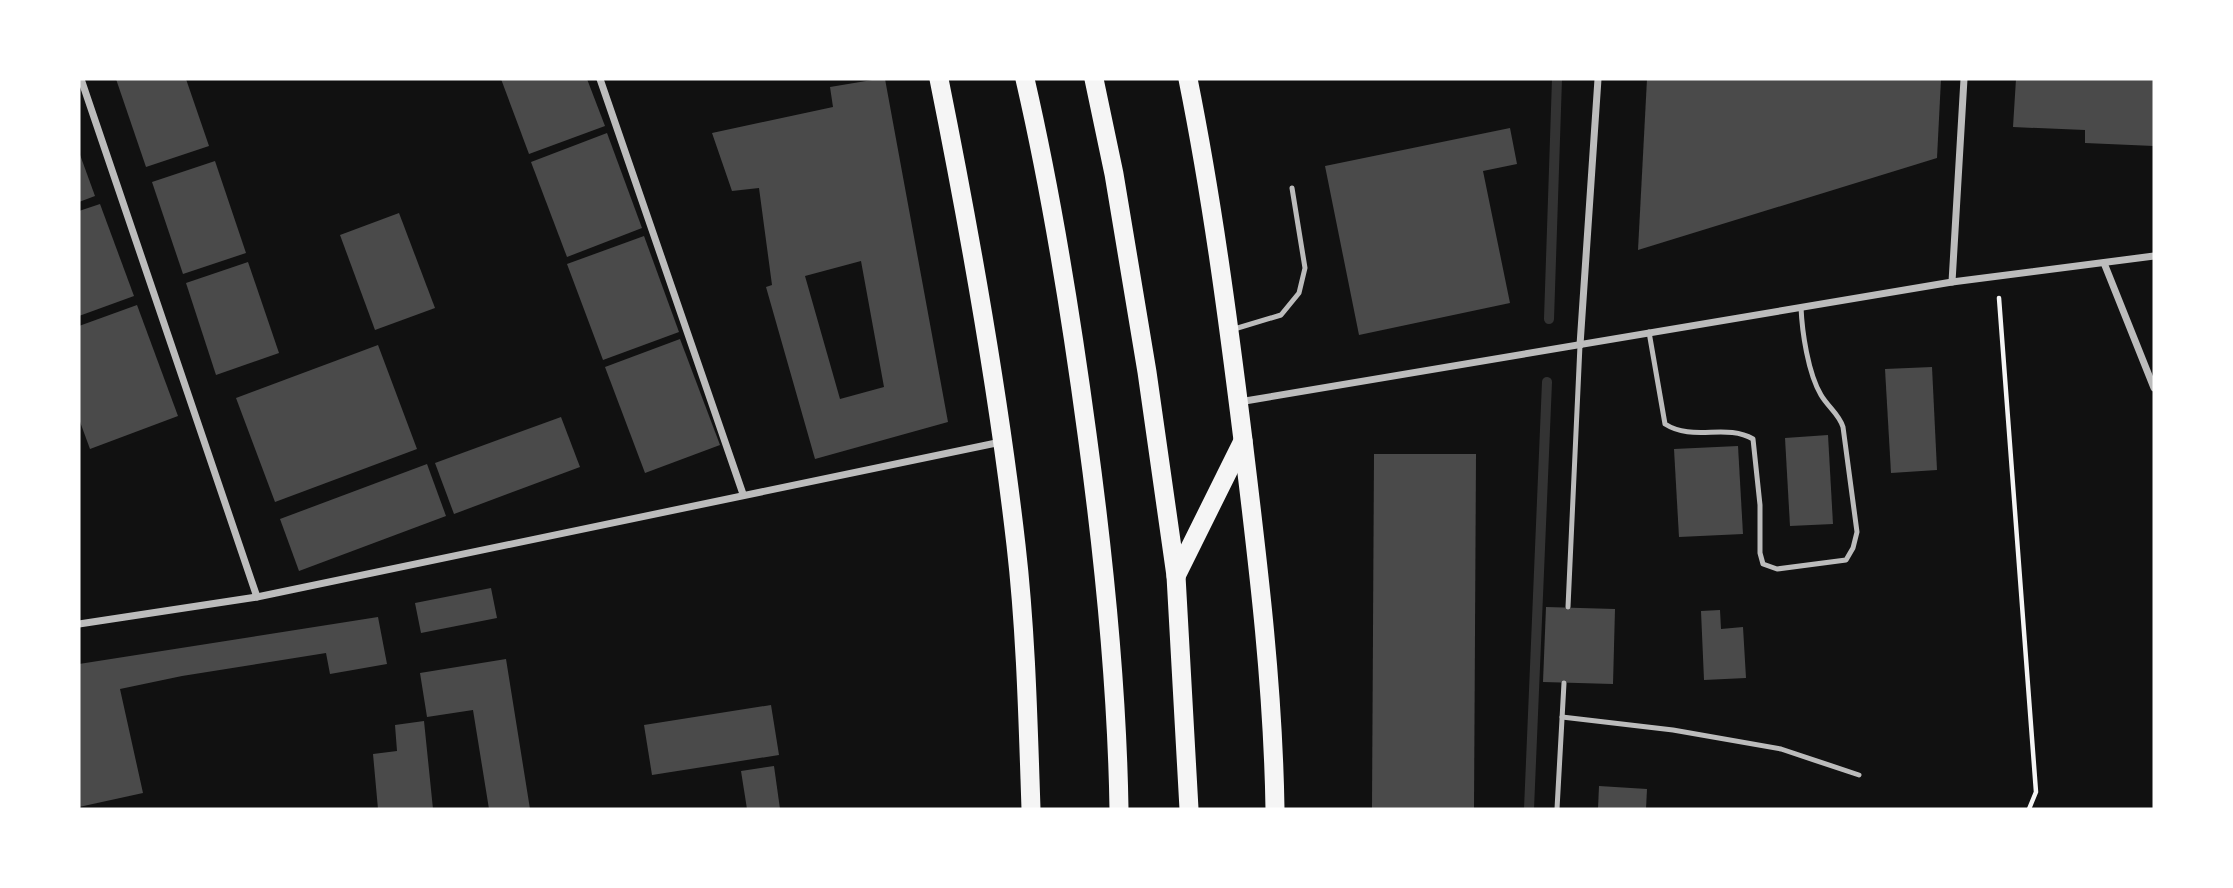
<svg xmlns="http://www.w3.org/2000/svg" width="2233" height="888" viewBox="0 0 2233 888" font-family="'Fira Sans',sans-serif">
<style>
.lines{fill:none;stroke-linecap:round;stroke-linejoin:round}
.stream{stroke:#333;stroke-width:10}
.building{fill:#4a4a4a;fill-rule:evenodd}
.path{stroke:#f5f5f5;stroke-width:4.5}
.service{stroke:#bcbcbc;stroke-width:5}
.minor{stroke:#bcbcbc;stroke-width:7}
.trunk{stroke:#f5f5f5;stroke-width:19}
</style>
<rect width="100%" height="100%" fill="#111"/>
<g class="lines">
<g class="stream">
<path d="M1549,319L1557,79"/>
<path d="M1529,809L1547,382"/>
</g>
</g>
<g class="building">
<path d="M116,79H186L209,146L146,167Z"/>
<path d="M501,79H587L605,126L529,154Z"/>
<path d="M878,79H885L948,422L815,459L766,287L772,285L759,188L732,191L712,133L833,107L830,87ZM861,261L884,387L840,399L805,276Z"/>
<path d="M1647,79H1941L1937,158L1638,250Z"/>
<path d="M2016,79H2154V146L2085,143V130L2013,127Z"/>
<path d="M1510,128L1517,164L1483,171L1510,303L1359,335L1325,166Z"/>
<path d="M607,133L642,228L567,257L531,162Z"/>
<path d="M79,152L95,196L79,202Z"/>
<path d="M215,161L246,253L183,274L152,182Z"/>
<path d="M100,204L134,296L79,316V211Z"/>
<path d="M399,213L435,308L375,330L340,235Z"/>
<path d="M644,236L679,332L603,360L567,264Z"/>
<path d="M248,262L279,353L216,375L186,283Z"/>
<path d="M137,305L178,416L90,449L79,419V326Z"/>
<path d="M680,339L720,445L645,473L605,367Z"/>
<path d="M378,345L417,449L275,502L236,398Z"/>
<path d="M1932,367L1937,470L1891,473L1885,369Z"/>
<path d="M561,417L580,467L454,514L435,463Z"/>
<path d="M1828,435L1833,524L1790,526L1785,438Z"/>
<path d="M1738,446L1743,534L1679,537L1674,449Z"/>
<path d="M1374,454H1476L1474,809H1372Z"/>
<path d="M427,464L446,516L299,571L280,519Z"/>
<path d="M491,588L497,618L421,633L415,603Z"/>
<path d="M1546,607L1615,609L1613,684L1543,682Z"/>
<path d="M1720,610L1721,629L1743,627L1746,678L1704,680L1701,611Z"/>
<path d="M378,617L387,664L330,674L326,653L182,676L120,689L143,793L79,807V664Z"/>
<path d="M506,659L530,809H489L473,710L427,717L420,673Z"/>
<path d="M771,705L779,755L652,775L644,725Z"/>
<path d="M424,721L433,809H378L373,754L397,751L395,725Z"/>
<path d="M774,766L780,809H747L741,771Z"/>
<path d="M1599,786L1647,789L1646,809H1598Z"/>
</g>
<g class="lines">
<path class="path" d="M1999,298L2036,792L2029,809"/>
<g class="service">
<path d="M1231,330L1281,315L1299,293L1305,268L1292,188"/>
<path d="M1649,332L1665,424C1693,442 1726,423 1753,439L1760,505V553L1763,564L1777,569L1846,560L1853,548L1857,532L1843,427C1839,414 1828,407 1821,395C1808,373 1802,332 1801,307"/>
<path d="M1568,607L1580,345"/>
<path d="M1562,717L1673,730L1781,749L1859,775"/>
<path d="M1557,809L1564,683"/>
</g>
<g class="minor">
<path d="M81,79L257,597"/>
<path d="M600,79L743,494"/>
<path d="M2104,263L2154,388"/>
<path d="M1952,282L1964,79"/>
<path d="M1580,345L1598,79"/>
<path d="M1239,402L1952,282L2154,256"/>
<path d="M79,624L257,597L1001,442"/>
</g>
<g class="trunk">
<path d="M939,79C970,233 998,388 1016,545C1026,632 1028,721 1031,809"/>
<path d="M1025,79C1052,196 1071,315 1087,434C1104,558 1117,684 1119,809"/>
<path d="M1094,79L1114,174L1147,372L1176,576L1189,809"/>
<path d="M1188,79C1212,198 1228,319 1243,440C1258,564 1273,684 1275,809"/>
<path d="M1176,576L1243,441"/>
</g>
</g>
<rect width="2233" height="888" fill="none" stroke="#ffffff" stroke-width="161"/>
</svg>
